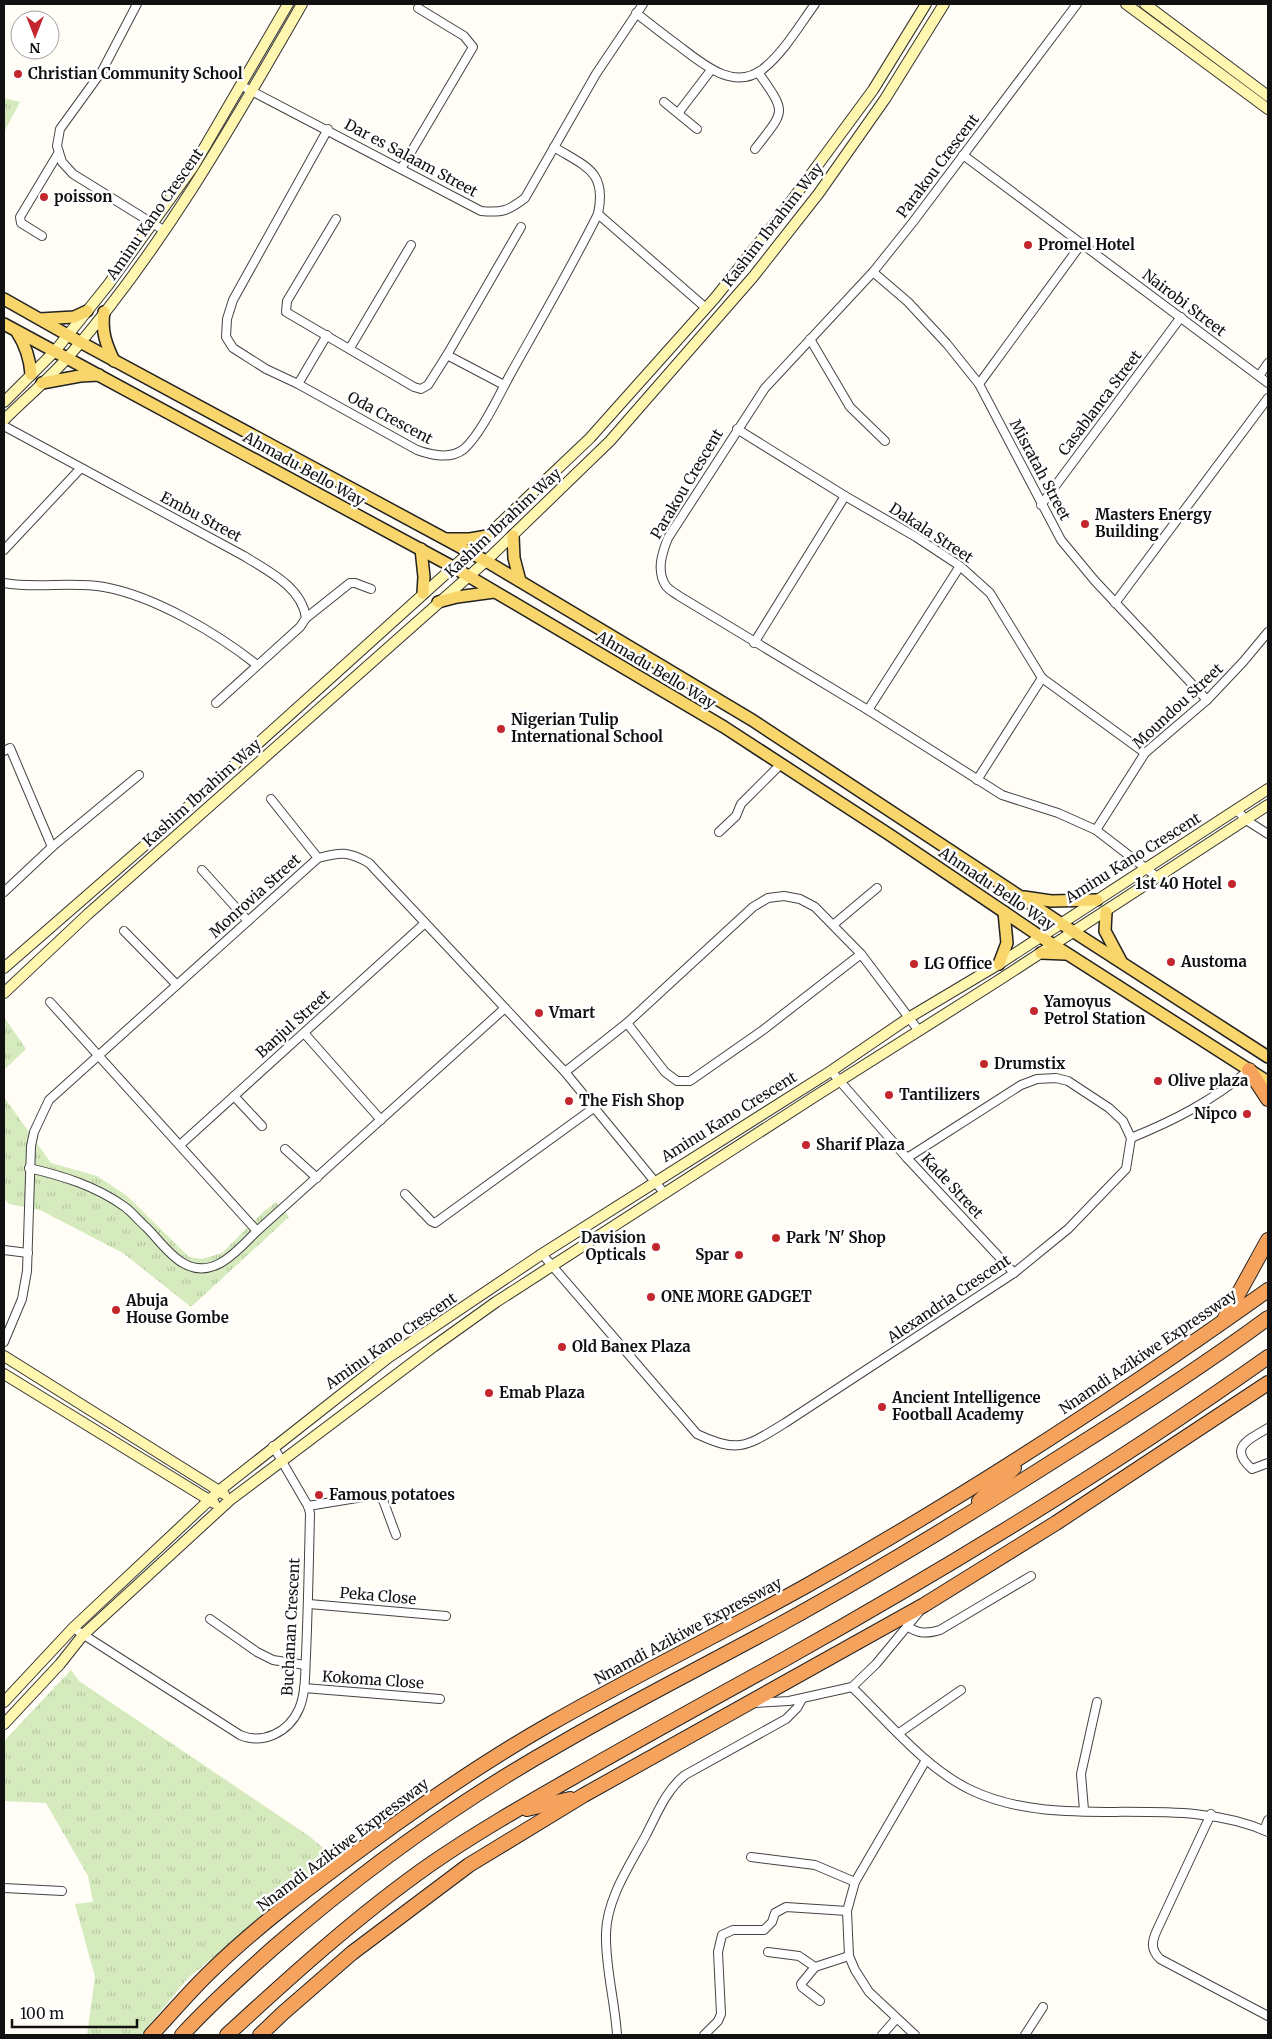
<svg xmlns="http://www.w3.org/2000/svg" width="1272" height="2039" viewBox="0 0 1272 2039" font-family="Merriweather,serif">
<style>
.grass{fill:url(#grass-tufts)}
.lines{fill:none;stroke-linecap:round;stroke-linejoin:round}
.street-casing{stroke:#444;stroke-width:10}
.secondary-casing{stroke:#333;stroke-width:12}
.primary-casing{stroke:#222;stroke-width:14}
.highway-casing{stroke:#222;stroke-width:16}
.street{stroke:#fff;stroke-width:8}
.secondary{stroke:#fff6b0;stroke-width:10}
.primary{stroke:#f9d66b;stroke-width:11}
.highway{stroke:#f5a25d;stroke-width:14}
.poi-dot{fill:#c4262e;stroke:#fff;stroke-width:2}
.labels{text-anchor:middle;stroke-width:5;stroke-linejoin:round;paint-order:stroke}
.poi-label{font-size:15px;font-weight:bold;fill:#111;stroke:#fff;text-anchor:start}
.street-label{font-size:15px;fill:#111;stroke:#fff}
</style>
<defs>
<pattern id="grass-tufts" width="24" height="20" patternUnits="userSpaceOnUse" patternTransform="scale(1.25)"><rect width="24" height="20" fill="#d5ebbd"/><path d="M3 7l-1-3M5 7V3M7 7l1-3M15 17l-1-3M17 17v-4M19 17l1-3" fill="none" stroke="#b6c8a1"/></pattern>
</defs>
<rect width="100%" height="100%" fill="#fffdf5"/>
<g class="grass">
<path d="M4,98L20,102L4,132Z"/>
<path d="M4,1017L26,1049L4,1070Z"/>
<path d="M4,1097L51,1163L97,1176L126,1195L189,1257L202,1259L222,1253L263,1212L276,1202L289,1217L191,1307L123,1253L40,1210L9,1204L4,1199Z"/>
<path d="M71,1670L79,1681L309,1836L335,1858L188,1978L141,2035H87L95,1977L75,1904L93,1902L88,1876L46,1803L4,1801V1741Z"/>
</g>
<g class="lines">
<defs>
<g id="street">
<path d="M137,4L102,71L60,129L57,146L62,162L73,174L165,231"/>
<path d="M1077,4L913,222L873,272L765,388L668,538C662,553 656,571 666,586C669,590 675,593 679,596L868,710L1002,795L1058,813L1096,830L1157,877"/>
<path d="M636,13C650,24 664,35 679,46C702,63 733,92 763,69C784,52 799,26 815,4"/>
<path d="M242,86L481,211C502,213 508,211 525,198L596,74L643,4"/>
<path d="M664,102L697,129"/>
<path d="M679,112L711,70"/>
<path d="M328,129L233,300L227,319L226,337L233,348L266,369L298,384L417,450C431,455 450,460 464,449C481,434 499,395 510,375C540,321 571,268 598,214C607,171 586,167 554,147"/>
<path d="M755,149C786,109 787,114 758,72"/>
<path d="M963,155L1268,383"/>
<path d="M401,169L473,47L464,36L418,8"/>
<path d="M598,214L706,308"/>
<path d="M336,219L287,301L286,312L414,387L421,389L428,385L447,355L521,227"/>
<path d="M42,236L21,223L20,217L59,152"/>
<path d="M873,272L908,302L947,344L979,384L1061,540L1095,581L1207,700"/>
<path d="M810,339L850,407L885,441"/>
<path d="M350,348L411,245"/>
<path d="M447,355L504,385"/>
<path d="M1259,376L1268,363"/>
<path d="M298,384L327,335"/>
<path d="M979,384L1082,243"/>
<path d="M4,426L244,556C268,571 302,587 306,618L300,627L216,703"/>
<path d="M737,429L845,496L916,537L960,566L990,593L1042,678L1145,753"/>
<path d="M1041,505L1181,317"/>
<path d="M4,550L80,469"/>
<path d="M4,583C37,589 71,581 104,587C154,596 217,633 257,665"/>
<path d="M1115,603L1268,398"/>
<path d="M306,618L350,583H355L371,589"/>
<path d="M754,643L845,496"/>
<path d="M868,710L960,566"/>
<path d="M4,751L10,748L52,847"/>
<path d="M977,780L1042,678"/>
<path d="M271,799L318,858"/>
<path d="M1237,810L1246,820L1268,834"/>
<path d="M1096,830L1145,753L1207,700L1243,662L1268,632"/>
<path d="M719,832L736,816L741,804L781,764"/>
<path d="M202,870L248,921"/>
<path d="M4,892L52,847L139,775"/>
<path d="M833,925L877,888"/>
<path d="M124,931L177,985"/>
<path d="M50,1002L257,1231"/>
<path d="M627,1023L665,1072L677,1081H690L763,1030L861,954"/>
<path d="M304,1033L381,1120"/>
<path d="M831,1071L907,1158L1014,1273"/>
<path d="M565,1072L627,1023L753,907L768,898L784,896L800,899L815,907L861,954L919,1031"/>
<path d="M234,1096L262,1126"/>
<path d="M1131,1138C1175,1120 1212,1101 1249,1070"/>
<path d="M180,1145L425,923"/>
<path d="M285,1149L317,1178"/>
<path d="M29,1168C63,1176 96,1186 125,1207C133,1213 139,1221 147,1228C158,1239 169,1255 183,1263C213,1281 238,1250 257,1231L505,1008"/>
<path d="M405,1194L431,1221L435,1223L595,1107"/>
<path d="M4,1250L28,1253"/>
<path d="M542,1254L697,1434C739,1454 747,1446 785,1423L1014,1273L1068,1229L1126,1169L1131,1138L1123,1121L1109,1108L1068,1081L1056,1078L1037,1079L1021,1085L907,1158"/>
<path d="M4,1342L22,1299L27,1271L31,1146L34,1132L49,1100L318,858C341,852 348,851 369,863L565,1072L665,1194"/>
<path d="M1268,1428C1250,1439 1227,1447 1252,1469L1268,1463"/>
<path d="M308,1506L375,1495L383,1500L396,1535"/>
<path d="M309,1604L446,1616"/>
<path d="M210,1619L257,1652L273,1660L305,1665"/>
<path d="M907,1626C918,1634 927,1634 940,1630L1031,1576"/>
<path d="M73,1628L240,1735C263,1745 289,1732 299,1709C306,1693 305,1672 306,1655C308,1608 309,1561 310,1513L308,1506L273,1446"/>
<path d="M852,1687C888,1722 927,1770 973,1791C1064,1833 1176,1791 1268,1832"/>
<path d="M304,1688L440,1699"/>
<path d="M754,1703L789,1701L852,1687L876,1664L919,1612"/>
<path d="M899,1733L961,1690"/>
<path d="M1084,1810L1081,1774L1097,1702"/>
<path d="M1211,1814L1157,1930C1152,1941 1150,1949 1160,1959L1268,2016"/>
<path d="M1264,1830L1268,1820"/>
<path d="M751,1857L815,1865L855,1882"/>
<path d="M4,1888L62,1891"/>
<path d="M768,1952L799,1956L815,1967L849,1956"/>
<path d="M815,1967L801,1984L802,1987L820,2001"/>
<path d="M617,2035C615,2001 605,1967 606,1933C607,1898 630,1865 646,1835C657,1814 666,1790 685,1775L786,1719L797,1708L802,1699"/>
<path d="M704,2035L718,2021L721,2014L718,1952L722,1935L733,1930H764L772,1922L775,1913L786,1907L847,1911"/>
<path d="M882,2035L896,2019"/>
<path d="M915,2035L869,1992L855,1970L849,1956L847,1911L855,1882L926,1760"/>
<path d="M1025,2035L1043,2007"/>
</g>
<g id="secondary">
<path d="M1126,4L1268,109"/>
<path d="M1145,4L1268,96"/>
<path d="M4,402L55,351L108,285L193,167L288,4"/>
<path d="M4,420C25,399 49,379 69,356C162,249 232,126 302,4"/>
<path d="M4,968L160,832L470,552L590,438L715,298L778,219L873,90L926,4"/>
<path d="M4,993L88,914L486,561L610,441L753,277L819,193L885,99L944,4"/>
<path d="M4,1356L224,1494"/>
<path d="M4,1374L214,1503"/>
<path d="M4,1702L73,1628L220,1490L389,1357L542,1254L831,1071L910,1017L999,964L1268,789"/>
<path d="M4,1724L60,1664L83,1635L230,1500L433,1347L496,1302L814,1097L996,982L1268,805"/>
</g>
<g id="primary">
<path d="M4,299L80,342L486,561L752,720L1074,932L1268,1057"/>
<path d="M104,312C101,331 106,344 114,361"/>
<path d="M40,319L74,317L87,311"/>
<path d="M4,324L453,567L724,727L890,835L1041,937L1268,1082"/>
<path d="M17,332C26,346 30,359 31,374"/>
<path d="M42,383L80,376L99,375"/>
<path d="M513,536L514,558L520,581"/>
<path d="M447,539H470L487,536"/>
<path d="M421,549L424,577L423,593"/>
<path d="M438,602L457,597L494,592"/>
<path d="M1024,897L1051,901L1097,900"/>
<path d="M1106,912L1105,931L1121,961"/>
<path d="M1041,953L1065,954"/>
<path d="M999,964L1007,943L1004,912"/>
</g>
<g id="highway">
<path d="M1249,1070L1268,1099"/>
<path d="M1225,1318L1268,1240"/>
<path d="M979,1501L1014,1468"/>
<path d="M527,1809L570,1799"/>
<path d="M151,2035C171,2014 190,1991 211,1971C258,1925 311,1886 364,1847C424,1803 485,1761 550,1724C634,1676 722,1633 806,1586C966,1496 1119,1396 1268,1290"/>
<path d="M182,2035C210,2004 241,1977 272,1949C361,1872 457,1802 560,1744C632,1702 706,1665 779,1625C877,1571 972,1513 1066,1453C1135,1410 1203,1366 1268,1318"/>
<path d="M227,2035C291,1976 356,1917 428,1866C474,1834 523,1806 572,1778C643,1737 714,1698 785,1659C951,1566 1113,1467 1268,1357"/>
<path d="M260,2035L283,2013L352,1953L469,1865L584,1795L924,1605L1056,1523L1268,1383"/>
</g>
</defs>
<use href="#street" class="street-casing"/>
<use href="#secondary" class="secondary-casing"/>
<use href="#primary" class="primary-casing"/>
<use href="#highway" class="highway-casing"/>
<use href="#street" class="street"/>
<use href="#secondary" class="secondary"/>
<use href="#primary" class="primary"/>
<use href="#highway" class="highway"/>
</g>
<g class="poi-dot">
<circle cx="18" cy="74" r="5"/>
<circle cx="44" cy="197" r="5"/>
<circle cx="1028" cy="245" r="5"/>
<circle cx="1085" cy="524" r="5"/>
<circle cx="501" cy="729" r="5"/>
<circle cx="1232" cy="884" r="5"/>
<circle cx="1171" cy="962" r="5"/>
<circle cx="914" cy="964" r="5"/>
<circle cx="1034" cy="1011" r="5"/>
<circle cx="539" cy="1013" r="5"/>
<circle cx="984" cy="1064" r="5"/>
<circle cx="1158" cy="1081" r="5"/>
<circle cx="889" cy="1095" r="5"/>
<circle cx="569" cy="1101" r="5"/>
<circle cx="1247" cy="1114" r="5"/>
<circle cx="806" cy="1145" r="5"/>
<circle cx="776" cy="1238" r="5"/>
<circle cx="656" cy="1247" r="5"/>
<circle cx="739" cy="1255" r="5"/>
<circle cx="651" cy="1297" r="5"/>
<circle cx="116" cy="1310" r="5"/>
<circle cx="562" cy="1347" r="5"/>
<circle cx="489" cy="1393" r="5"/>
<circle cx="882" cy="1407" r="5"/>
<circle cx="319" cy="1495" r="5"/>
</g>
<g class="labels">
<g class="poi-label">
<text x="28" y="79">Christian Community School</text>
<text x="54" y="202">poisson</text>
<text x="1038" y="250">Promel Hotel</text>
<text x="1095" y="520">Masters Energy<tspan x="1095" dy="17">Building</tspan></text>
<text x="511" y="725">Nigerian Tulip<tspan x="511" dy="17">International School</tspan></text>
<text x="1222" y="889" text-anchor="end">1st 40 Hotel</text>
<text x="1181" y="967">Austoma</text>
<text x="924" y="969">LG Office</text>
<text x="1044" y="1007">Yamoyus<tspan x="1044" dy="17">Petrol Station</tspan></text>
<text x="549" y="1018">Vmart</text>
<text x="994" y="1069">Drumstix</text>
<text x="1168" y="1086">Olive plaza</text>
<text x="899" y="1100">Tantilizers</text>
<text x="579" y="1106">The Fish Shop</text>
<text x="1237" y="1119" text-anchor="end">Nipco</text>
<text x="816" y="1150">Sharif Plaza</text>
<text x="646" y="1243" text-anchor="end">Davision<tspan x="646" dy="17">Opticals</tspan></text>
<text x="786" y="1243">Park 'N' Shop</text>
<text x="729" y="1260" text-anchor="end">Spar</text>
<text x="661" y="1302">ONE MORE GADGET</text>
<text x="126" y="1306">Abuja<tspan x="126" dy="17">House Gombe</tspan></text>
<text x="572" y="1352">Old Banex Plaza</text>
<text x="499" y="1398">Emab Plaza</text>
<text x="892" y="1403">Ancient Intelligence<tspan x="892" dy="17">Football Academy</tspan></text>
<text x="329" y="1500">Famous potatoes</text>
</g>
<g class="street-label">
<text transform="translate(411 158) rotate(28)" y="5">Dar es Salaam Street</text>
<text transform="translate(938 166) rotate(-53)" y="5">Parakou Crescent</text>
<text transform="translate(155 214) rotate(-55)" y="5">Aminu Kano Crescent</text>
<text transform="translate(773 225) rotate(-52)" y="5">Kashim Ibrahim Way</text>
<text transform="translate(1184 303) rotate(37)" y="5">Nairobi Street</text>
<text transform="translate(1100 403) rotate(-53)" y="5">Casablanca Street</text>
<text transform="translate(390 418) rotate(28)" y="5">Oda Crescent</text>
<text transform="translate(304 469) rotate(29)" y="5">Ahmadu Bello Way</text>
<text transform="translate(1040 470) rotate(62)" y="5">Misratah Street</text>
<text transform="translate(687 484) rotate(-59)" y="5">Parakou Crescent</text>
<text transform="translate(201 517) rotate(28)" y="5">Embu Street</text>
<text transform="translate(503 523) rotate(-43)" y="5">Kashim Ibrahim Way</text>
<text transform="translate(931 533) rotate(33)" y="5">Dakala Street</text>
<text transform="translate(656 670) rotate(31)" y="5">Ahmadu Bello Way</text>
<text transform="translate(1178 706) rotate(-43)" y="5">Moundou Street</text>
<text transform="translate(202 793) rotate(-42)" y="5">Kashim Ibrahim Way</text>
<text transform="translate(1133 858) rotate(-32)" y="5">Aminu Kano Crescent</text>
<text transform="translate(997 889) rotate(34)" y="5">Ahmadu Bello Way</text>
<text transform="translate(255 896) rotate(-42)" y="5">Monrovia Street</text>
<text transform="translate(293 1024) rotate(-42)" y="5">Banjul Street</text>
<text transform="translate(729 1117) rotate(-32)" y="5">Aminu Kano Crescent</text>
<text transform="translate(952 1186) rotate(47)" y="5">Kade Street</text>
<text transform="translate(949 1299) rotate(-34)" y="5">Alexandria Crescent</text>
<text transform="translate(391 1341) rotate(-35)" y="5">Aminu Kano Crescent</text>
<text transform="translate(1148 1352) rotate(-34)" y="5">Nnamdi Azikiwe Expressway</text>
<text transform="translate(378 1596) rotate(5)" y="5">Peka Close</text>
<text transform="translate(291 1627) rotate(-87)" y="5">Buchanan Crescent</text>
<text transform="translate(688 1631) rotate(-28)" y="5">Nnamdi Azikiwe Expressway</text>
<text transform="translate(373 1680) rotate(4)" y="5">Kokoma Close</text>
<text transform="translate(343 1845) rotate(-37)" y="5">Nnamdi Azikiwe Expressway</text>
</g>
</g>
<rect width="1272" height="2039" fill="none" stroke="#111111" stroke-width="10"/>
<g transform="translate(35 35) rotate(180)"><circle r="24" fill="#ffffff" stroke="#a0a0a0"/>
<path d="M0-4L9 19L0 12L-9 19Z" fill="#c4262e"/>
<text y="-8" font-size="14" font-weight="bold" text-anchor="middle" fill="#111111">N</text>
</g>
<path d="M12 2019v8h125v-8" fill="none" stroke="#111111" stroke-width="2.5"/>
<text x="20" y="2019" font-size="15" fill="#111111" stroke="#ffffff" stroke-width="4" paint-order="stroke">100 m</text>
</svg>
